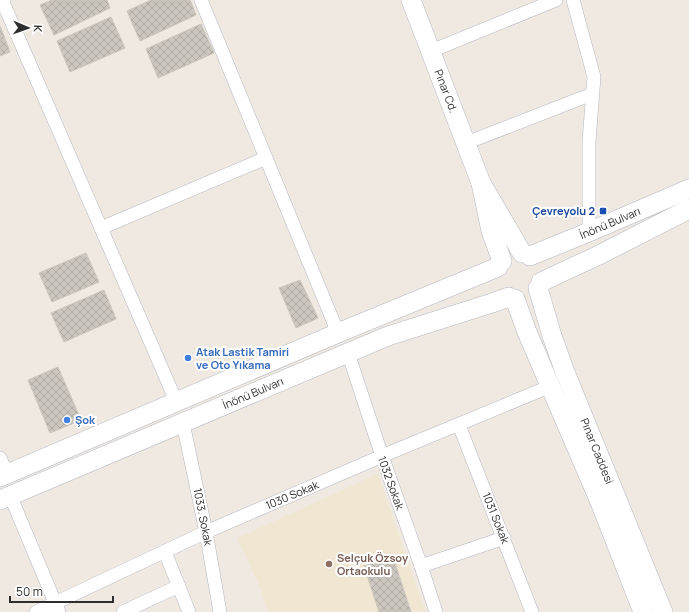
<svg xmlns="http://www.w3.org/2000/svg" width="689" height="612" viewBox="0 0 689 612" font-family="Manrope,sans-serif">
<style>
.education{fill:#f0e6d1}
.building{fill:url(#building-cross-hatch);stroke:#cbc5ba}
.lines{fill:none;stroke-linecap:round;stroke-linejoin:round}
.street-casing{stroke:#b4b7c1;stroke-width:14}
.secondary-casing{stroke:#b4b7c1;stroke-width:20}
.street{stroke:#fff;stroke-width:13}
.secondary{stroke:#fff;stroke-width:19}
.transit-dot{fill:#1a4fb4;stroke:#fff;stroke-width:1.5}
.shop-dot{fill:#3f7fe0;stroke:#fff;stroke-width:1.5}
.education-dot{fill:#8d6e63;stroke:#fff;stroke-width:1.5}
.labels{text-anchor:middle;stroke-width:4;stroke-linejoin:round;paint-order:stroke}
.street-label{font-size:11px;fill:#2e2e2e;stroke:#fff}
.transit-label{font-size:11px;font-weight:bold;fill:#164399;stroke:#fff;text-anchor:end}
.shop-label{font-size:11px;font-weight:bold;fill:#366cbe;stroke:#fff;text-anchor:start}
.education-label{font-size:11px;font-weight:bold;fill:#785e54;stroke:#fff;text-anchor:start}
</style>
<defs>
<pattern id="building-cross-hatch" width="8" height="8" patternUnits="userSpaceOnUse"><rect width="8" height="8" fill="#cbc7bf"/><path d="M0 0l8 8M0 8l8-8" fill="none" stroke="#afaba4"/></pattern>
</defs>
<rect width="100%" height="100%" fill="#efe9e1"/>
<path class="education" d="M378,474L425,612H267L261,589L237,538Z"/>
<g class="building">
<path d="M52,0H107L110,8L54,35L40,5Z"/>
<path d="M151,0H190L196,15L140,41L127,11Z"/>
<path d="M111,17L125,48L70,72L57,41Z"/>
<path d="M201,24L214,53L158,78L146,49Z"/>
<path d="M0,26L10,52L0,56Z"/>
<path d="M86,253L99,282L52,302L39,273Z"/>
<path d="M300,280L318,318L296,328L279,288Z"/>
<path d="M104,290L116,319L64,342L51,313Z"/>
<path d="M58,367L81,420L50,433L28,380Z"/>
<path d="M393,557L411,612H379L364,566Z"/>
</g>
<g class="lines">
<defs>
<g id="street">
<path d="M2,0L176,401"/>
<path d="M201,0L338,333"/>
<path d="M573,0L594,77L589,141V232"/>
<path d="M431,51L556,0"/>
<path d="M466,143L592,94"/>
<path d="M101,228L266,158"/>
<path d="M348,353L382,456L421,566L436,612"/>
<path d="M183,423L206,532L220,612"/>
<path d="M459,425L532,612"/>
<path d="M0,458L7,474"/>
<path d="M10,495L59,612"/>
<path d="M165,552L189,612"/>
<path d="M421,566L504,538"/>
<path d="M36,612L206,532L382,456L551,386"/>
<path d="M123,612L179,586"/>
</g>
<g id="secondary">
<path d="M0,0H1"/>
<path d="M411,0L481,183"/>
<path d="M530,256L589,232L689,189"/>
<path d="M502,261L491,231L481,183L522,253"/>
<path d="M541,282L597,256L689,209"/>
<path d="M538,288L552,336L565,372L663,612"/>
<path d="M515,299L527,332L600,502L643,612"/>
<path d="M0,477L338,333L498,267"/>
<path d="M0,500L388,336L492,303L509,297"/>
</g>
</defs>
<use href="#street" class="street-casing"/>
<use href="#secondary" class="secondary-casing"/>
<use href="#street" class="street"/>
<use href="#secondary" class="secondary"/>
</g>
<rect class="transit-dot" x="599" y="207" width="8" height="8" rx="2"/>
<g class="shop-dot">
<circle cx="188" cy="358" r="4"/>
<circle cx="67" cy="420" r="4"/>
</g>
<circle class="education-dot" cx="329" cy="564" r="4"/>
<g class="labels">
<g class="street-label">
<text transform="translate(446 91) rotate(69)" y="4">Pınar Cd.</text>
<text transform="translate(610 223) rotate(-23)" y="4">İnönü Bulvarı</text>
<text transform="translate(253 393) rotate(-23)" y="4">İnönü Bulvarı</text>
<text transform="translate(597 451) rotate(68)" y="4">Pınar Caddesi</text>
<text transform="translate(391 483) rotate(70)" y="4">1032 Sokak</text>
<text transform="translate(292 495) rotate(-23)" y="4">1030 Sokak</text>
<text transform="translate(203 517) rotate(79)" y="4">1033. Sokak</text>
<text transform="translate(496 518) rotate(68)" y="4">1031 Sokak</text>
</g>
<g class="transit-label">
<text x="595" y="215">Çevreyolu 2</text>
</g>
<g class="shop-label">
<text x="196" y="356">Atak Lastik Tamiri<tspan x="196" dy="13">ve Oto Yıkama</tspan></text>
<text x="75" y="424">Şok</text>
</g>
<g class="education-label">
<text x="337" y="562">Selçuk Özsoy<tspan x="337" dy="13">Ortaokulu</tspan></text>
</g>
</g>
<g transform="translate(28 28) rotate(92)" stroke="#ffffff" stroke-width="3" paint-order="stroke">
<path d="M0-3L7 15L0 10L-7 15Z" fill="#2e2e2e"/>
<text y="-6" font-size="11" font-weight="bold" text-anchor="middle" fill="#2e2e2e">K</text>
</g>
<path d="M10 596v6h103v-6" fill="none" stroke="#2e2e2e" stroke-width="2"/>
<text x="16" y="596" font-size="12" fill="#2e2e2e" stroke="#ffffff" stroke-width="3" paint-order="stroke">50 m</text>
</svg>
